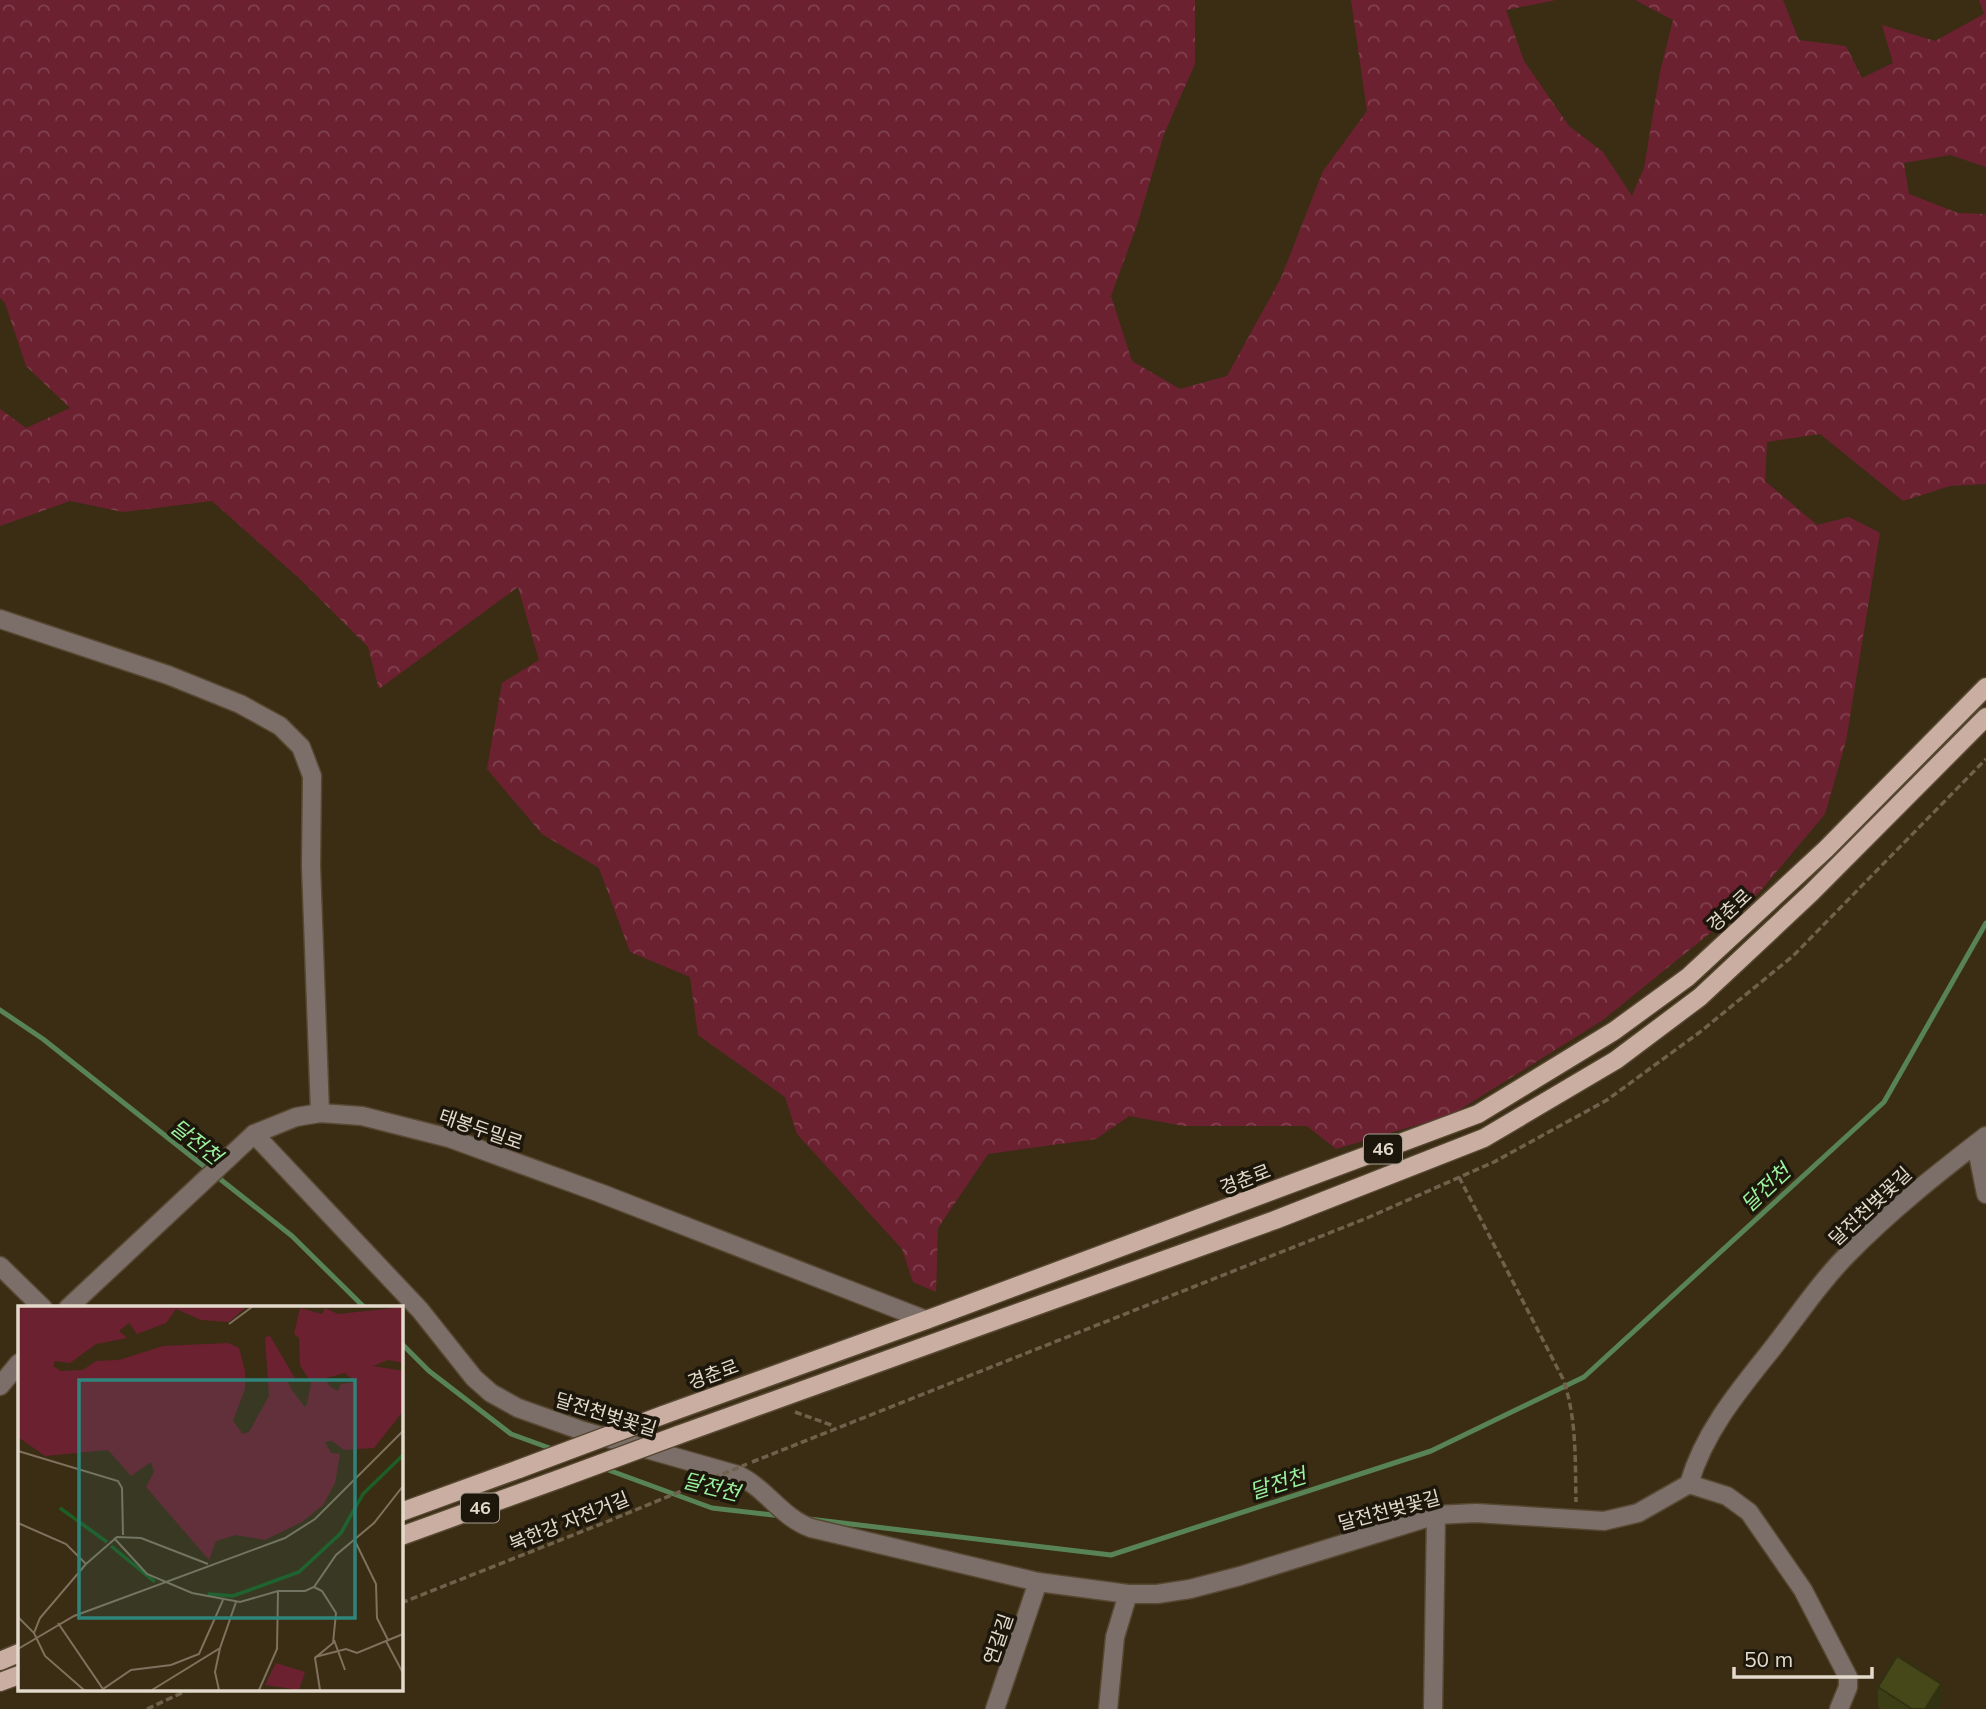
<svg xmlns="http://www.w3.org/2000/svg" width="1986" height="1709" viewBox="0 0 1986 1709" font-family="Mulish,'Noto Sans KR',sans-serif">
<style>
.forest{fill:url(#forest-crowns)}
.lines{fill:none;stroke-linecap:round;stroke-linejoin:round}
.stream{stroke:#588356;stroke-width:5}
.minor-casing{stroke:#564831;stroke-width:21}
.major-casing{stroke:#564831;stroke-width:21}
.path{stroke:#6f624d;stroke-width:3.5;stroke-dasharray:7 3.5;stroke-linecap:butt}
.minor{stroke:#7c6f69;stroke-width:18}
.major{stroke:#caaea2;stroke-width:18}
.major-bridge-casing{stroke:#564831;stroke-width:21;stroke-linecap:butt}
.path-bridge{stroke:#6f624d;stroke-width:3.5;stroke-dasharray:7 3.5;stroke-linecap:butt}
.major-bridge{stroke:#caaea2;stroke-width:18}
.wall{fill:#3c3e16}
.shaded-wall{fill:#313212}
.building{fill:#46481a;stroke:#313212;stroke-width:2}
.labels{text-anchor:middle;stroke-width:7;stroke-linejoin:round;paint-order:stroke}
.shield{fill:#1c160b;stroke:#a79f92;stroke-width:2}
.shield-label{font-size:18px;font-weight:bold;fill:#e3dacc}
.street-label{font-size:19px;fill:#e3dacc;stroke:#1c160b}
.water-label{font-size:21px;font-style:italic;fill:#9bf29e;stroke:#1c160b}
.inset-river{fill:none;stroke:#1d5e24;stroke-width:3.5}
.inset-road{fill:none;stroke:#7e725e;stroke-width:2}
.view{fill:#2f857c;fill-opacity:0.15;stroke:#2f857c;stroke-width:3.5}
.inset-edge{fill:none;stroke:#e3dacc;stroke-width:3.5}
</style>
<defs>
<pattern id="forest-crowns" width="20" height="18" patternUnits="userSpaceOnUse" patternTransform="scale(1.75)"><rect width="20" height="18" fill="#6c2131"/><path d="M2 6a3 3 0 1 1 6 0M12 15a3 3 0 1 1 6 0" fill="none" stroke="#81414e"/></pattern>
</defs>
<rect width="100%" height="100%" fill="#3b2c14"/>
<path class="forest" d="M0,0H1195V64L1164,134L1137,225L1111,296L1132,361L1180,389L1227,376L1281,278L1323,171L1367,111L1351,0H1556L1506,10L1524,61L1569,126L1603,152L1632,196L1644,168L1660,72L1673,20L1635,0H1783L1799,40L1846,46L1862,78L1893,63L1882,25L1935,41L1984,14L1979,0H1986V167L1950,155L1904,163L1909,194L1958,213L1986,214V484L1950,486L1903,501L1820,434L1767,442L1765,481L1817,525L1849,517L1880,533L1846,741L1825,814L1757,895L1603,1020L1451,1115L1336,1149L1307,1126H1184L1129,1116L1096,1139L988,1154L938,1228L936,1292L913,1282L902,1249L797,1134L785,1097L698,1035L690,977L630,952L599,868L542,834L487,769L502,683L539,660L518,587L379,689L368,647L301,580L212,501L123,512L70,501L0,526V409L26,428L70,408L26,366L5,303L0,298Z"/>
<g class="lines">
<g class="stream">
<path d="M0,1010L43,1039L292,1236L365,1308"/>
<path d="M401,1343L429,1371L511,1434L555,1450"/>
<path d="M603,1468L712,1508L782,1516"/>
<path d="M809,1519L1111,1555L1431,1451L1584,1377L1884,1102L1986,923"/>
</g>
<defs>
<g id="minor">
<path d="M0,619L168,675L240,704L280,726L301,747L312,776L311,866L320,1113"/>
<path d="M254,1134L420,1310L474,1378L491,1393L518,1408L583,1431L738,1475C766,1488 782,1518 811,1528L1038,1582L1128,1594H1157L1190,1589L1240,1576L1436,1515L1476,1513L1604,1521L1638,1513L1689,1484C1704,1432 1739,1390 1772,1349C1797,1317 1820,1282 1849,1253C1891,1210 1938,1173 1986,1136"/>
<path d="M1976,1144L1986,1194"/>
<path d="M0,1266L43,1308"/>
<path d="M68,1308L254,1134L296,1117L320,1113L362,1116L449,1138L600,1193L926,1320"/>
<path d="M0,1386L19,1363"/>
<path d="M1689,1484L1727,1496L1749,1512L1803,1590L1848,1677V1687L1839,1709"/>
<path d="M995,1709L1038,1582"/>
<path d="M1108,1709L1115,1637L1128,1594"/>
<path d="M1433,1709L1436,1515"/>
</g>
<g id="major">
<path d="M663,1415L926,1320L1478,1114L1614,1031L1688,977L1826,849L1986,687"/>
<path d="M678,1435L1275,1220L1484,1138L1616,1060L1700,997L1811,893L1986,717"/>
<path d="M401,1512L519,1469"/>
<path d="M401,1536L559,1479"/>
<path d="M0,1661L19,1653"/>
<path d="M0,1682L19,1675"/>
</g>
</defs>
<use href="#minor" class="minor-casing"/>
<use href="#major" class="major-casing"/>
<g class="path">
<path d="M1459,1177L1563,1379C1577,1418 1575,1461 1576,1502"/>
<path d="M795,1412L834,1426"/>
<path d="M752,1462L1367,1218L1494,1162L1607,1100L1700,1032L1793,956L1986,759"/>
<path d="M401,1603L606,1522"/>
<path d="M147,1709L188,1690"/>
</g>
<use href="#minor" class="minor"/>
<use href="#major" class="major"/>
<defs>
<g id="major-bridge">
<path d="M519,1469L663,1415"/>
<path d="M559,1479L678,1435"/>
</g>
</defs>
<use href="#major-bridge" class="major-bridge-casing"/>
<path class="path-bridge" d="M606,1522L747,1464"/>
<use href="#major-bridge" class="major-bridge"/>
</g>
<path class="wall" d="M1878,1687L1941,1704L1937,1709H1881L1878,1707Z"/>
<path class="shaded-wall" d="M1941,1684V1704L1937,1709H1925Z"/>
<path class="building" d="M1897,1656L1941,1684L1925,1709H1912L1878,1687Z"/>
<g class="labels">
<g class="shield">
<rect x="1364" y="1134.5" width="38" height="29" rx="5"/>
<rect x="461" y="1493.5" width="38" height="29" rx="5"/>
</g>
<g class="shield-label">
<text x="1383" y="1155">46</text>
<text x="480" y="1514">46</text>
</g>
<g class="street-label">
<text transform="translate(1729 910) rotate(-43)" y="7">경춘로</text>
<text transform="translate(481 1129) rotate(19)" y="7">태봉두밀로</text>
<text transform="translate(1245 1179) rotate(-21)" y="7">경춘로</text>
<text transform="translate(1870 1206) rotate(-43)" y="7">달전천벚꽃길</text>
<text transform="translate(713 1374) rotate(-20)" y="7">경춘로</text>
<text transform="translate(606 1414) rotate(17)" y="7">달전천벚꽃길</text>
<text transform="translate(1389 1510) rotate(-15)" y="7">달전천벚꽃길</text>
<text transform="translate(569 1521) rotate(-22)" y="7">북한강 자전거길</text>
<text transform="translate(998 1639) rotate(-71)" y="7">연갈길</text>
</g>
<g class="water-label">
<text transform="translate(196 1142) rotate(38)" y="7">달전천</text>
<text transform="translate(1766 1188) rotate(-43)" y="7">달전천</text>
<text transform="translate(1278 1484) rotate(-18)" y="7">달전천</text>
<text transform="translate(711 1487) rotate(14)" y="7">달전천</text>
</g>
</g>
<g transform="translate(18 1306)">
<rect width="385" height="385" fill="#3b2c14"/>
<path d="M258,357L287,366L281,384L247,379Z" fill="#6c2131"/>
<path d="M0,1H228L211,16L183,14L158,3L148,17L119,28L111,17L101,25L109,32L78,38L52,57L37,55L35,60L43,65L65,64L78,55L101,54L145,40L210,37L221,42L227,65V83L215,115L225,128L231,126L251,90L247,31L252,30L278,74L270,76L273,83L287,101L289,98L293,77L282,59L281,32L276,28L282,2L304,8L307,2L320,8L385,1V57L370,54L355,60L385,65V105L356,142L326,144L314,135L307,136L313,147L322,148L317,177L305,199L284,216L247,234L218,229L198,235L191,254L128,181L136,166L133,156L113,170L90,144L27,150L0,131ZM327,67L337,76L323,78L320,85L311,80L308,72Z" fill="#6c2131" fill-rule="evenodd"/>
<path class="inset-river" d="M42,202L89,236M93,240L137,276M190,288L215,290L281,266L323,227L345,188L385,149"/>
<path class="inset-road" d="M211,18L234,1M0,145L100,175L104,182L105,229M0,217L48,238L68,258M96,232L129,268L174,287L222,296L260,285H287L296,281L318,249L356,217L385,180M336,233L358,278L359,312L370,334M296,281L304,285L318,307L315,337L297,352L302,384M0,311L16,327L27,350L66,384M40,317L85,383L113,364L153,359L181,348L205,294M16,327L22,312L68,258L99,231L123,232L190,258M316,334L327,364M368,335L385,367M0,343L56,310L267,232L297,213L385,125M297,351L328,343L339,347L385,328M134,384L202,342L218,296M201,384L197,366L202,342M241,384L259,343L260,285"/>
<path class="view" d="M61,74H337V312H61Z"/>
<rect width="385" height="385" class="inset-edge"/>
</g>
<path d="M1734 1667v10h138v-10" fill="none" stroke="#e3dacc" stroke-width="3.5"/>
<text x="1744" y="1667" font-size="21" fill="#e3dacc" stroke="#1c160b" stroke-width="5" paint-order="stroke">50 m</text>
</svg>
